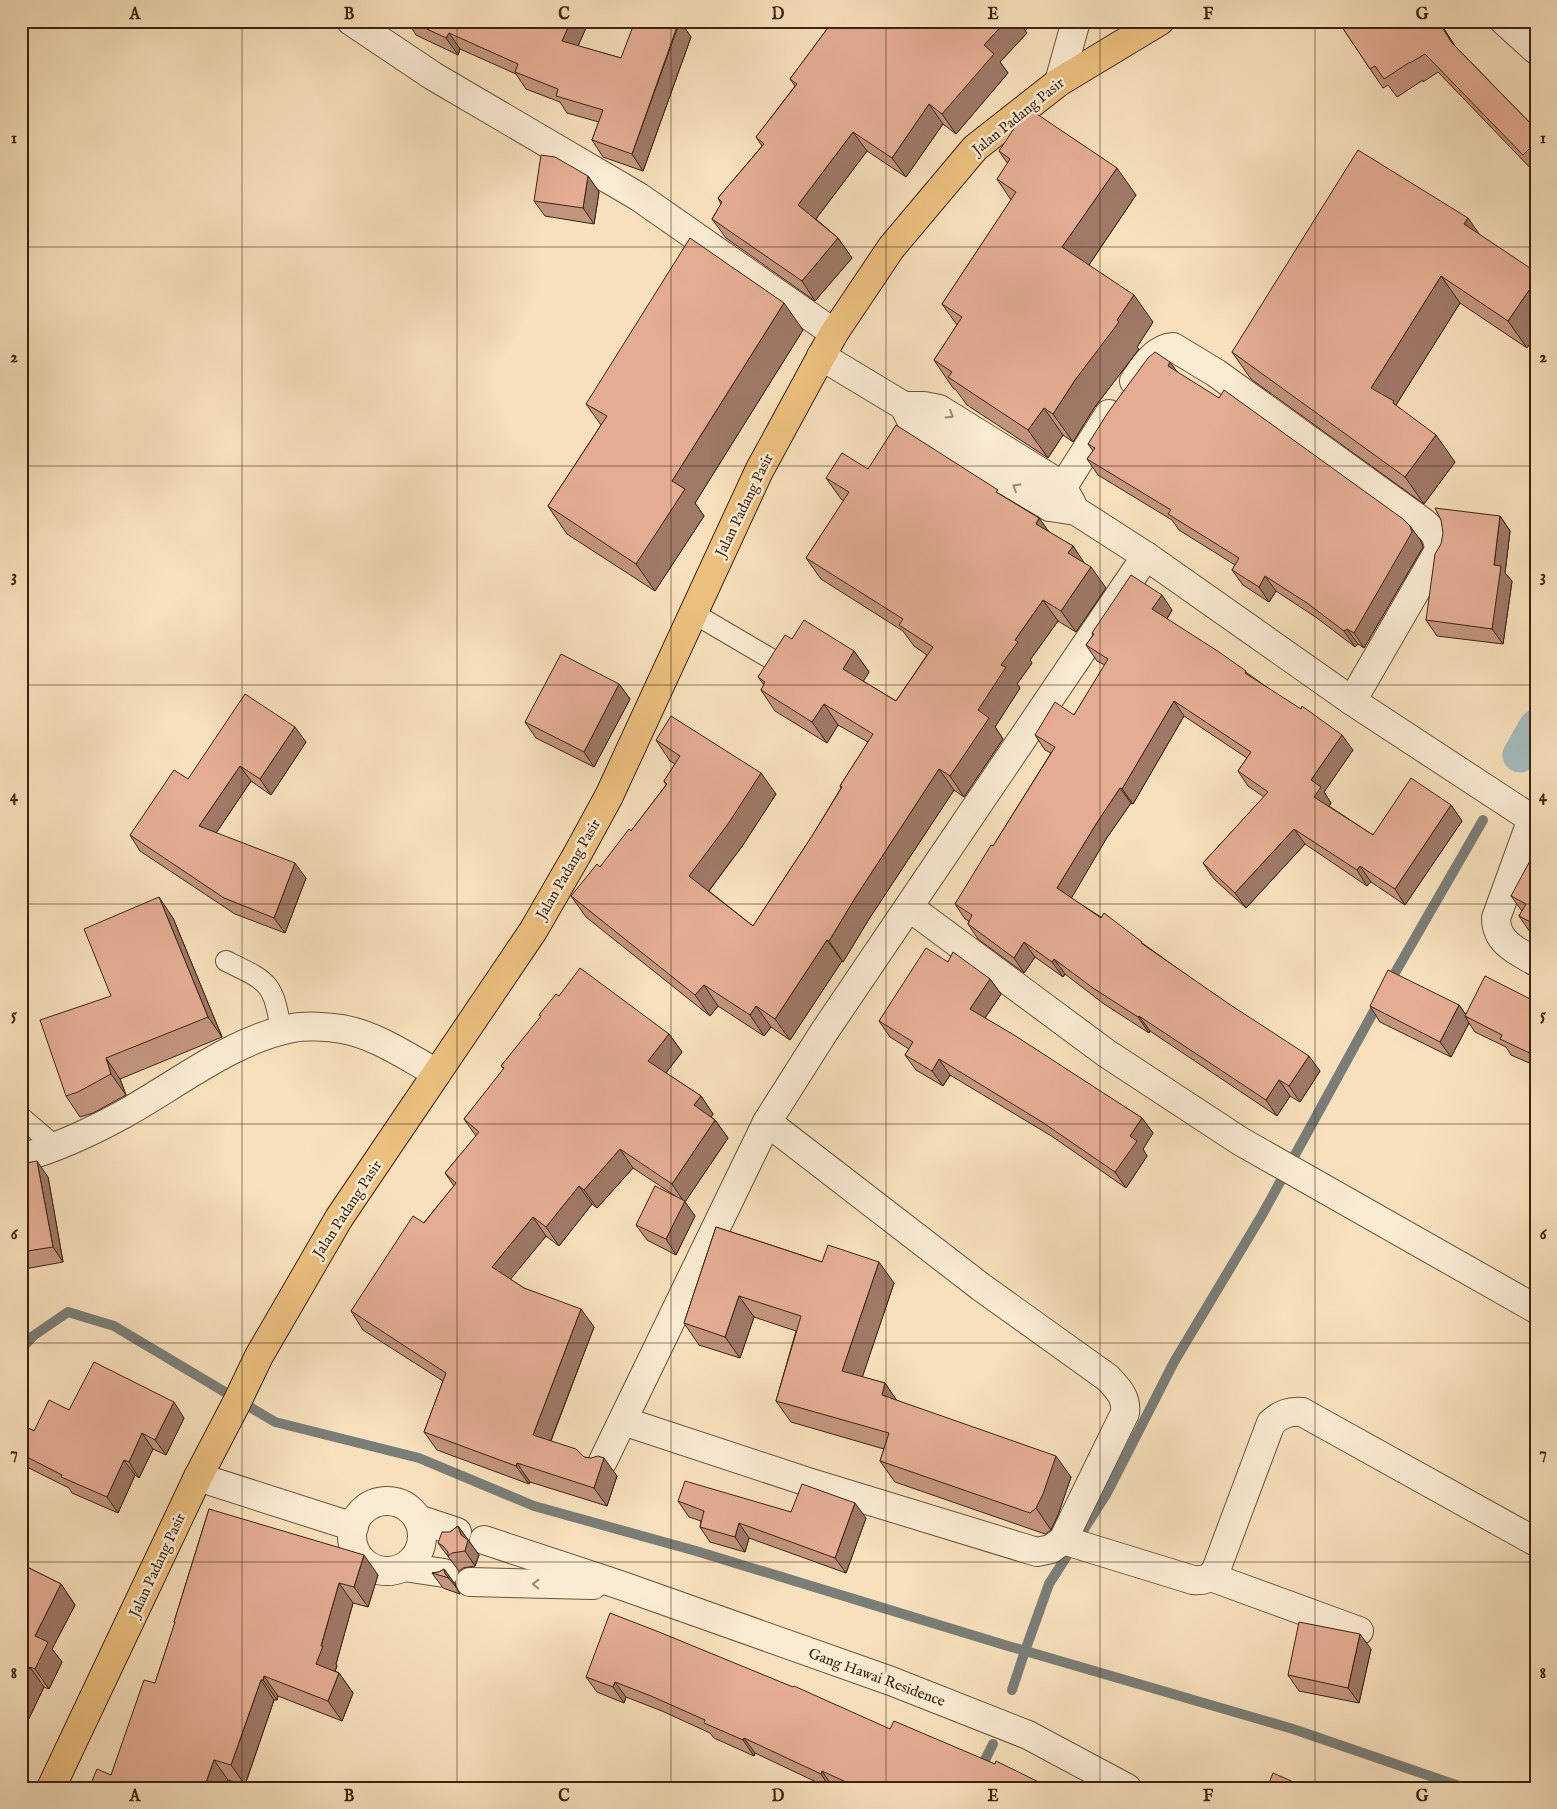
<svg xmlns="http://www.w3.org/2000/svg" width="1557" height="1809" viewBox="0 0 1557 1809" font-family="'IM FELL English',serif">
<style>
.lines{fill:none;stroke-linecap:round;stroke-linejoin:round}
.stream{stroke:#7a7e78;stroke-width:10}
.canal{stroke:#a4babc;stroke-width:35}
.lane-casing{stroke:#6a533c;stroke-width:22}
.street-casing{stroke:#6a533c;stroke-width:30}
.highway-casing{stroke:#3b2411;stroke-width:30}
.lane{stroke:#faebd3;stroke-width:20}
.street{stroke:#faebd3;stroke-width:28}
.highway{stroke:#ecc07e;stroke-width:28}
.wall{fill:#c4957e;stroke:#3b2411}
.shaded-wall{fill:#a07967;stroke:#3b2411}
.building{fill:#e4ad93;stroke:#3b2411}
.oneway{stroke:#9a8872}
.grid{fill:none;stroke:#3b2411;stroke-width:1;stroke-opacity:0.55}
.labels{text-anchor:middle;stroke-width:5;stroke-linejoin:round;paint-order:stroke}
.street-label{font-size:15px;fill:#3b2411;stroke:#faebd3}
.neatline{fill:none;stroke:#3b2411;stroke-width:2}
.grid-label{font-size:16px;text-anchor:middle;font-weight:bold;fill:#3b2411}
</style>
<rect width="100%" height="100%" fill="#f7e0bb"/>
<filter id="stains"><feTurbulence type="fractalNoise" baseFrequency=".004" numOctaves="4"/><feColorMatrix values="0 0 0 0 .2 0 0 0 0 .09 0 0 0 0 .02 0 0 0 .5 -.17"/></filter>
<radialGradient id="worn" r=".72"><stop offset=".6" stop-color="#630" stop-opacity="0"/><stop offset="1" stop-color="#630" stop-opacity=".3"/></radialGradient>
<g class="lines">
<g class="stream">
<path d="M1388,985L1483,820"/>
<path d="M21,1349L33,1336L68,1312L114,1326L275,1422L419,1458L534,1506L696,1551L1008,1646L1293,1729L1465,1788"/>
<path d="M1012,1690L1025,1651L1049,1584L1107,1493L1174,1362L1262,1215L1380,1000"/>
<path d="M971,1788L993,1744"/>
</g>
<path class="canal" d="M1520,755L1536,727"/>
<defs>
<g id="lane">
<path d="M693,613L778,663"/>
<path d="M226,961C269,982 273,982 281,1030"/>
<path d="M21,1117L56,1147"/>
</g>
<g id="street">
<path d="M351,21L433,76L639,197L834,333"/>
<path d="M1504,21L1536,50"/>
<path d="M1059,82L1076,21"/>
<path d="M821,356L904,406L911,420L919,429L1050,507L1076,511L1146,556L1352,701L1532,819"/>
<path d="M1134,381C1143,368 1155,348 1173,347L1216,373L1423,522C1434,531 1440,539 1438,552L1352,701"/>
<path d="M904,406H924L939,409L1055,481L1063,488L1072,504"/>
<path d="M1050,507L1109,414"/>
<path d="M1536,815L1532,819L1496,918C1496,943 1517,951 1536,962"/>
<path d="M909,907L1106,1053L1240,1141L1536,1309"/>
<path d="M21,1158C57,1148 89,1133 122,1115C175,1086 233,1039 293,1028C305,1025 330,1027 342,1029C376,1035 407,1057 437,1073"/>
<path d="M623,1421L808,1482L1037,1552L1051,1549L1063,1540L1125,1413C1127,1397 1118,1389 1108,1378L981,1287L767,1122"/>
<path d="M603,1461L767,1122L824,1032L1146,556"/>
<path d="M198,1477L354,1527"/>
<circle cx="387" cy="1536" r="35"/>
<path d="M418,1519L457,1532"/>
<path d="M484,1540L620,1585L891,1681L1028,1735L1127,1788"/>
<path d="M1063,1540L1193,1580C1204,1581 1210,1579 1216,1570L1271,1423C1281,1414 1289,1411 1302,1412L1536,1542"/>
<path d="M404,1567L444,1573"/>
<path d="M1211,1577L1359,1631"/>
<path d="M470,1582L593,1585"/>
</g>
<path id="highway" d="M51,1788L198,1477L236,1404L259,1356L339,1218L533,931L578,853L609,796L759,471L834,333L891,248L975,148L1059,82L1160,21"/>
</defs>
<use href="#lane" class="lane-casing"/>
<use href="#street" class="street-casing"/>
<use href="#highway" class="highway-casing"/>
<use href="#lane" class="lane"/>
<use href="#street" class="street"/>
<use href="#highway" class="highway"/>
</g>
<g class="wall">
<path d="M407,21H589L578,46L621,58L680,21L691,37L643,171L603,157L592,140L599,122L567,113L560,102L526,89L516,74L460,49L458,55L416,35Z"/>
<path d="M833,21H1035L1025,31L1027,33L1000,62L1008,73L956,134L943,124L906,177L867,151L816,219L838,238L852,258L815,301L726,238L712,219L721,204L718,198L762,146L756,137L795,86L790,79Z"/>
<path d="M1338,21H1439L1455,46L1536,129V174L1438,72L1423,82V80L1397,97L1388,85L1383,88Z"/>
<path d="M999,151L1136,195L1089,265L1153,322L1137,347L1139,349L1094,408L1073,442L1063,435L1048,458L967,405L956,390L953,388L934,360L957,325L942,304L1011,200L997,179L1008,164Z"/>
<path d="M588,176L599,192L594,224L545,216L534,201Z"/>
<path d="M1468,218L1527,348L1460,303L1396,405L1455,462L1424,504L1251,379L1232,352Z"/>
<path d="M803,330L695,503L704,516L655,591L567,534L548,506L601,425L586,404Z"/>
<path d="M1178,373L1421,541L1423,547L1364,648L1358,644L1355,647L1317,618L1276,591L1269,602L1243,585L1232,570L1235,565L1179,530L1172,520L1098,475L1087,459L1093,451L1088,444Z"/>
<path d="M868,469L1001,495L1039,518L1049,532L1073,546L1083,562L1106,588L1076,632L1058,621L1030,660L1032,663L1017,684L1020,688L995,727L1003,739L964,797L954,790L869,919L843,962L842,961L790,1040L771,1027L764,1036L718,1006L710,1016L586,917L571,896L600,867L631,831L666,785L664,781L675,764L670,761L656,740L776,794L743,845L709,891L753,926L812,836L841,788L840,786L868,742L838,725L827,743L775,711L761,690L764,685L758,677L792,639L854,651L869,672L863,681L896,701L927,655L914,646L903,631L821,579L806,558L844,501L841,499L826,478Z"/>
<path d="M1500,516L1510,531L1505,573L1512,581L1503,644L1437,636L1426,620Z"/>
<path d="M1172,610L1167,619L1250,675L1353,750L1324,792L1331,803L1329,806L1373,835L1451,805L1462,821L1405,905L1371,882L1367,886L1305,844L1246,908L1214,879L1203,863L1264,797L1248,786L1238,771L1247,758L1184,716L1133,804L1131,803L1106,839L1071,898L1145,945L1320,1071L1300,1102L1290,1096L1277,1116L1150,1031L1149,1033L1104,1004L1065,974L1063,977L1035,957L1024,973L978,939L968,924L969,921L965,919L955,904L993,846L1051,753L1045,750L1035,735L1074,715L1105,665L1097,661L1086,645L1093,635L1092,633Z"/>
<path d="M619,684L630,699L594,767L536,738L525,722Z"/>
<path d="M306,742L271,795L251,781L216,833L306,878L285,933L235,914L140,851L130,835L188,779Z"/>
<path d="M1536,859V935L1530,932L1519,916L1522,911L1511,896Z"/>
<path d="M173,918L222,1037L120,1079L126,1095L93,1113L80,1117L66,1096L111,996Z"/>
<path d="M948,962L990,979L1001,994L985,1018L1142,1118L1153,1133L1143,1149L1147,1156L1126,1188L1053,1137L950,1075L943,1086L916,1070L905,1055L909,1049L890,1037L879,1021Z"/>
<path d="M559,996L669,1034L682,1052L666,1073L701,1096L713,1114L711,1117L715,1120L728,1138L685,1202L695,1216L676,1255L647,1240L636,1225L677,1197L633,1168L597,1208L592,1204L559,1246L546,1236L510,1279L524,1288L594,1327L551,1441L584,1457L617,1476L607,1506L530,1482L529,1484L437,1450L424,1432L443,1381L363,1330L351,1311L454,1186L445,1173L476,1136L464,1119L504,1069L501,1066Z"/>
<path d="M1536,1002V1066L1511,1055L1506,1047L1475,1032L1469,1023L1451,1057L1380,1022L1370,1006L1459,1005L1466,1015Z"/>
<path d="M21,1164L48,1177L63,1262L25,1269L21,1264Z"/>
<path d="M716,1227L822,1262L894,1283L862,1377L885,1383L896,1400L1071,1477L1058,1515L1051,1530L1045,1534L895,1482L880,1461L884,1449L791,1422L776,1401L796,1331L754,1317L740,1358L699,1345L684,1323Z"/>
<path d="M69,1410L184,1418L166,1455L153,1449L139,1478L135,1475L118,1513L72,1493L69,1488L21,1464V1424L34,1431Z"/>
<path d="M678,1501L791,1512L866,1518L846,1573L749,1538L745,1552L710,1542L700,1527L701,1521L689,1517Z"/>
<path d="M209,1509L378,1575L368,1607L353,1603L336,1664L337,1666L335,1671L339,1673L353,1693L342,1721L278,1696L277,1700H274L245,1785L228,1780L225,1788H89L111,1775L155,1683L175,1623L174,1622Z"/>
<path d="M458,1526L479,1555L475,1566L463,1568L459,1571L438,1543L450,1532Z"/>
<path d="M21,1564L61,1584L75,1605L52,1649L62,1662L49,1689L44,1687L21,1735Z"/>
<path d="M444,1569L455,1584L456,1587L460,1594L443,1588L432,1573L439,1572Z"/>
<path d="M1371,1649L1359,1703L1299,1691L1288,1675Z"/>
<path d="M586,1677L890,1729L1051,1788H835L832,1786V1788H829L755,1753L754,1756L714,1738L710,1733L662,1711L626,1697L624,1703L597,1692Z"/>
</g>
<g class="shaded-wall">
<path d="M571,21H589L573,57L562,41Z"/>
<path d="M680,21L691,37L643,171L632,154Z"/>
<path d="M1006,21H1018L1027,33L1000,62L1008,73L956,134L942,114L984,45Z"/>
<path d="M1438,21H1439L1465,62L1452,43Z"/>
<path d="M449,33L460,49L458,55L446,38Z"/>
<path d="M929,104L943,124L906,177L892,158Z"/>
<path d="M853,132L867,151L812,224L798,205Z"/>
<path d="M1117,168L1136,195L1082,275L1062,247Z"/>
<path d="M588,176L599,192L594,224L583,208Z"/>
<path d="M1468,218L1487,245L1464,224Z"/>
<path d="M838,238L852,258L815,301L802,281Z"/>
<path d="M1441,276L1460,303L1396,405L1412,428L1371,388Z"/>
<path d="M1536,280V335L1527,348L1508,321Z"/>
<path d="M1134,295L1153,322L1137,347L1139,349L1094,408L1073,442L1053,414L1075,380Z"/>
<path d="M784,303L803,330L695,503L704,516L655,591L636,564L672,481Z"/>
<path d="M1170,362L1181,377L1168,366Z"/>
<path d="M1044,408L1063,435L1048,458L1028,430Z"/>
<path d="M1436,435L1455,462L1424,504L1405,477Z"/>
<path d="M1500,516L1510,531L1505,573L1512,581L1503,644L1492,629L1494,565Z"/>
<path d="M1039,518L1054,539L1036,524Z"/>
<path d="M1410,526L1421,541L1423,547L1364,648L1354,633Z"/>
<path d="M1073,546L1087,567L1068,553Z"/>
<path d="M1091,567L1106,588L1076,632L1061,611Z"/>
<path d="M1265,576L1276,591L1269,602L1259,587Z"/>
<path d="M1162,595L1172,610L1163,625L1152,609Z"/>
<path d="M1043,600L1058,621L1030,660L1032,663L1017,684L1020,688L995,727L1003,739L964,797L950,776L978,710L1001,665L1015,640Z"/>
<path d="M1347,629L1358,644L1355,647L1344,631Z"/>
<path d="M854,651L869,672L858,690L843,669Z"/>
<path d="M619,684L630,699L594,767L584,752Z"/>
<path d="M1174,701L1184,716L1133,804L1122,789Z"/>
<path d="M824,704L838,725L827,743L812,722Z"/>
<path d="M295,727L306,742L271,795L260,779Z"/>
<path d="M1342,735L1353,750L1324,792L1331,803L1325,812L1314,797L1311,780Z"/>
<path d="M240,766L251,781L210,842L199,826Z"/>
<path d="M939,769L954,790L869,919L843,962L829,941L855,898Z"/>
<path d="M761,773L776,794L743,845L704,897L689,876Z"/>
<path d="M1120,788L1131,803L1106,839L1068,904L1057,888L1096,824Z"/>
<path d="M1451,805L1462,821L1405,905L1395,889Z"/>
<path d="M1294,829L1305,844L1246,908L1235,893Z"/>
<path d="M295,863L306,878L285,933L274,918Z"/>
<path d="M1360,866L1371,882L1367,886L1357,870Z"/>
<path d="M159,897L173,918L222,1037L208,1017Z"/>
<path d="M827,940L842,961L790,1040L775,1019Z"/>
<path d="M1024,942L1035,957L1024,973L1014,958Z"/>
<path d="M1054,959L1065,974L1063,977L1052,962Z"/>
<path d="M990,979L1001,994L981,1024L970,1009Z"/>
<path d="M704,985L718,1006L710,1016L695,995Z"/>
<path d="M1459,1005L1468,1018L1465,1016L1469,1023L1451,1057L1440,1042Z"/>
<path d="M756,1006L771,1027L764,1036L750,1015Z"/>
<path d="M21,1016L26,1023L21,1068Z"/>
<path d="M1139,1016L1150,1031L1149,1033L1138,1017Z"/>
<path d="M669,1034L682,1052L661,1079L648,1061Z"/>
<path d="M1309,1056L1320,1071L1300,1102L1289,1086Z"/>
<path d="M106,1058L120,1079L126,1095L111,1074Z"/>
<path d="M939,1059L950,1075L943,1086L932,1071Z"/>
<path d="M1279,1080L1290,1096L1277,1116L1266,1100Z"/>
<path d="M701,1096L713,1114L706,1124L694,1105Z"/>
<path d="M1142,1118L1153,1133L1143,1149L1147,1156L1126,1188L1115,1172L1130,1136Z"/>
<path d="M715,1120L728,1138L685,1202L695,1216L676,1255L666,1239L684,1202L672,1184Z"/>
<path d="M620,1149L633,1168L597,1208L584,1190Z"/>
<path d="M37,1161L48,1177L63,1262L53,1247Z"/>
<path d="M579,1186L592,1204L559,1246L546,1227Z"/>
<path d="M533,1217L546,1236L505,1286L492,1267Z"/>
<path d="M879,1262L894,1283L857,1393L842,1371Z"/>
<path d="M739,1296L754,1317L740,1358L725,1337Z"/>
<path d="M581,1309L594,1327L546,1453L533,1435Z"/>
<path d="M885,1383L900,1405L882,1395Z"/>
<path d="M174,1402L184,1418L166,1455L155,1440Z"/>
<path d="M142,1433L153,1449L139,1478L129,1462Z"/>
<path d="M1056,1456L1071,1477L1058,1515L1051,1530L1036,1508Z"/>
<path d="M604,1458L617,1476L607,1506L594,1488Z"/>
<path d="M124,1460L135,1475L118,1513L107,1497Z"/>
<path d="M517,1463L530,1482L529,1484L516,1466Z"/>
<path d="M855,1503L866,1518L846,1573L835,1558Z"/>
<path d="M739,1523L749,1538L745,1552L735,1537Z"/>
<path d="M458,1526L479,1555L475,1566L465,1551L461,1535Z"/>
<path d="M364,1555L378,1575L368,1607L354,1587Z"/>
<path d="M444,1569L455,1584L456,1587L445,1574Z"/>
<path d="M339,1583L353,1603L336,1664L337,1666L330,1683L316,1664Z"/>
<path d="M61,1584L75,1605L52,1649L62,1662L49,1689L35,1669V1636Z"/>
<path d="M1360,1634L1371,1649L1359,1703L1348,1688Z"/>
<path d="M30,1667L44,1687L21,1735V1685Z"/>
<path d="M339,1673L353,1693L342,1721L328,1701Z"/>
<path d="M264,1676L278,1696L277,1700L263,1680Z"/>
<path d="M261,1680L274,1700L245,1785L231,1765Z"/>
<path d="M615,1682L626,1697L624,1703L613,1687Z"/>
<path d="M744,1738L755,1753L754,1756L743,1740Z"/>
<path d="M214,1760L228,1780L225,1788H204Z"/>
<path d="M822,1771L832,1786V1788H830L821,1774Z"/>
</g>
<g class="building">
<path d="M410,21H571L562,41L621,58L635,21H679L632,154L592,140L603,110L556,96L558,89L515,72L518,64L449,33L446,38Z"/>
<path d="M833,21H1006L984,45L994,54L942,114L929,104L892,158L853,132L798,205L838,238L802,281L712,219L722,202L718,198L764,144L756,137L797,84L790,79Z"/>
<path d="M1338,21H1438L1452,43L1536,129V142L1523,155L1425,54L1410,63V62L1384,79L1375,66L1370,69Z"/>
<path d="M1028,108L1117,168L1062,247L1134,295L1117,320L1119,322L1075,380L1053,414L1044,408L1028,430L948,377L952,372L934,360L962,317L942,304L1016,192L997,179L1010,159L999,151Z"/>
<path d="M1358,150L1468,218L1464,224L1536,272V280L1508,321L1441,276L1371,388L1394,401L1393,403L1436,435L1405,477L1232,352Z"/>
<path d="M541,155L555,157L588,176L583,208L534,201Z"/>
<path d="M690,238L784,303L672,481L685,489L636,564L548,506L607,416L586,404Z"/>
<path d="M1155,352L1170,362L1168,366L1219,398L1224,390L1403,519L1410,526L1412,532L1354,633L1347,629L1344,631L1307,603L1265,576L1259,587L1232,570L1239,558L1168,514L1171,510L1087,459L1095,448L1088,444L1109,411L1148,358Z"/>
<path d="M896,425L998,490L996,492L1039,518L1036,524L1073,546L1068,553L1091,567L1061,611L1043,600L1015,640L1018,642L1001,665L1006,667L978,710L989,718L950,776L939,769L855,898L829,941L827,940L775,1019L756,1006L750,1015L704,985L695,995L571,896L597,864L600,867L629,829L631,831L667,784L664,781L680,756L656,740L671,716L761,773L728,824L689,876L753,926L812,836L842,787L840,786L873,734L824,704L812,722L761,690L765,682L758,677L785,635L792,639L804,620L854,651L843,669L896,701L933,647L899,625L903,619L806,558L849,492L826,478L842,453L868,469Z"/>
<path d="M1435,508L1500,516L1494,565L1501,566L1492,629L1426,620L1435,554L1441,544L1443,533L1441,520Z"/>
<path d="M1131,575L1162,595L1152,609L1219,652L1246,671L1245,673L1301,709L1302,706L1342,735L1311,780L1321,787L1314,797L1373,835L1411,778L1451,805L1395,889L1360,866L1357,870L1294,829L1235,893L1203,863L1268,792L1238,771L1251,752L1174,701L1122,789L1120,788L1096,824L1057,888L1101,918L1104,913L1142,942L1141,943L1229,1004L1309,1056L1289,1086L1279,1080L1266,1100L1139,1016L1138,1017L1093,988L1054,959L1052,962L1024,942L1014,958L968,924L972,915L955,904L991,845L993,846L1055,747L1035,735L1055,702L1074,715L1108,659L1086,645L1094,634L1092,633Z"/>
<path d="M561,654L619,684L584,752L525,722Z"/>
<path d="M245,694L295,727L260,779L240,766L199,826L295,863L274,918L224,898L130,835L174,770L188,779Z"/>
<path d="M1532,857L1536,859V925L1519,916L1526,904L1511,896Z"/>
<path d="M159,897L208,1017L106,1058L111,1074L78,1092L66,1096L40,1020L111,996L84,929Z"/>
<path d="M926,948L948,962L953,952L990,979L970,1009L1014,1035L1142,1118L1130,1136L1137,1141L1115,1172L1042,1122L939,1059L932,1071L905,1055L913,1042L879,1021Z"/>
<path d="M580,968L669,1034L648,1061L701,1096L694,1105L715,1120L672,1184L620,1149L584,1190L579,1186L546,1227L533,1217L492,1267L524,1288L581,1309L533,1435L576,1449L584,1457L591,1458L598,1456L604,1458L594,1488L517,1463L516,1466L424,1432L446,1373L351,1311L413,1216L424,1223L456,1183L445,1173L479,1132L464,1119L504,1068L501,1066L541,1016L539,1015L556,994L559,996Z"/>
<path d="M1388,970L1459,1005L1440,1042L1370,1006Z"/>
<path d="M1485,976L1536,1002V1056L1500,1039L1502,1035L1465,1016Z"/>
<path d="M37,1161L53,1247L21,1252V1164Z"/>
<path d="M655,1186L685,1201L666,1239L636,1225Z"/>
<path d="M716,1227L822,1262L828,1245L879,1262L842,1371L885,1383L882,1395L1056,1456L1043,1494L1036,1508L1030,1513L880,1461L889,1433L776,1401L801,1316L739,1296L725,1337L684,1323Z"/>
<path d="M94,1362L174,1402L155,1440L142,1433L129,1462L124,1460L107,1497L61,1477L62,1475L21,1454V1424L34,1431L49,1400L69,1410Z"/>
<path d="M685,1481L791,1512L802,1484L855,1503L835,1558L739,1523L735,1537L700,1527L704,1511L678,1501Z"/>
<path d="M209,1509L364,1555L354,1587L339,1583L321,1646H323L316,1664L339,1673L328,1701L264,1676L263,1680H261L231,1765L214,1760L204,1788H89L97,1769L111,1775L144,1680L155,1683L175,1622H174Z"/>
<path d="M458,1526L461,1535L468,1540L465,1551L452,1553L448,1556V1552L443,1546L438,1543L442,1532H450Z"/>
<path d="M21,1564L61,1584L35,1636L48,1642L35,1669L30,1667L21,1685Z"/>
<path d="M444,1569L445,1574L449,1578L432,1573L439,1572Z"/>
<path d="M610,1613L659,1632L793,1687L794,1686L890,1729L894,1721L995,1764L996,1761L1051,1788H888L881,1784L879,1788H859L822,1771L821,1774L744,1738L743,1740L704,1723L705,1720L651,1696L615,1682L613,1687L586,1677Z"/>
<path d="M1299,1622L1360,1634L1348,1688L1288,1675Z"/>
<path d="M1273,1773L1307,1788H1267Z"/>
</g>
<defs><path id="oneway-chevron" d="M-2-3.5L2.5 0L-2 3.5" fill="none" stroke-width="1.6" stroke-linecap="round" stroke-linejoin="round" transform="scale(1.25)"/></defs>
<g class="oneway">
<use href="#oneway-chevron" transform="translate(950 415) rotate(32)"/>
<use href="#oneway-chevron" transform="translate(1016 487) rotate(-149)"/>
<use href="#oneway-chevron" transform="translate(536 1584) rotate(-179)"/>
</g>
<path class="grid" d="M242,21V1788M457,21V1788M671,21V1788M886,21V1788M1100,21V1788M1315,21V1788M21,247H1536M21,466H1536M21,685H1536M21,904H1536M21,1124H1536M21,1343H1536M21,1562H1536"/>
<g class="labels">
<g class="street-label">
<text transform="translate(1018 116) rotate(-39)" y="5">Jalan Padang Pasir</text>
<text transform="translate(744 505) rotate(-64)" y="5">Jalan Padang Pasir</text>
<text transform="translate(568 869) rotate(-60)" y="5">Jalan Padang Pasir</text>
<text transform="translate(347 1209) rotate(-57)" y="5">Jalan Padang Pasir</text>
<text transform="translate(157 1565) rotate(-65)" y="5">Jalan Padang Pasir</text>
<text transform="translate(877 1677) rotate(20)" y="5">Gang Hawai Residence</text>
</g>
</g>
<rect width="1557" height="1809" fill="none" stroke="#f7e0bb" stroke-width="55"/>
<rect x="28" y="28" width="1502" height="1754" class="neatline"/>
<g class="grid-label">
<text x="135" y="19">A</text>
<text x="349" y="19">B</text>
<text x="564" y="19">C</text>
<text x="778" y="19">D</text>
<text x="993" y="19">E</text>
<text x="1208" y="19">F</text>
<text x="1422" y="19">G</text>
<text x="14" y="143">1</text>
<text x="1543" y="143">1</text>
<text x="14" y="362">2</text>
<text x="1543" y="362">2</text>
<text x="14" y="581">3</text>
<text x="1543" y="581">3</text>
<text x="14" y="801">4</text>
<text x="1543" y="801">4</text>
<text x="14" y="1020">5</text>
<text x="1543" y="1020">5</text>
<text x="14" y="1239">6</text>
<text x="1543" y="1239">6</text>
<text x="14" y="1458">7</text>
<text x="1543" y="1458">7</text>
<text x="14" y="1678">8</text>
<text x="1543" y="1678">8</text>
<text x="135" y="1801">A</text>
<text x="349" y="1801">B</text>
<text x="564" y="1801">C</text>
<text x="778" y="1801">D</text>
<text x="993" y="1801">E</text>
<text x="1208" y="1801">F</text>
<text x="1422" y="1801">G</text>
</g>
<rect width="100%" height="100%" filter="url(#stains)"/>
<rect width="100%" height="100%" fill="url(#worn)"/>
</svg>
